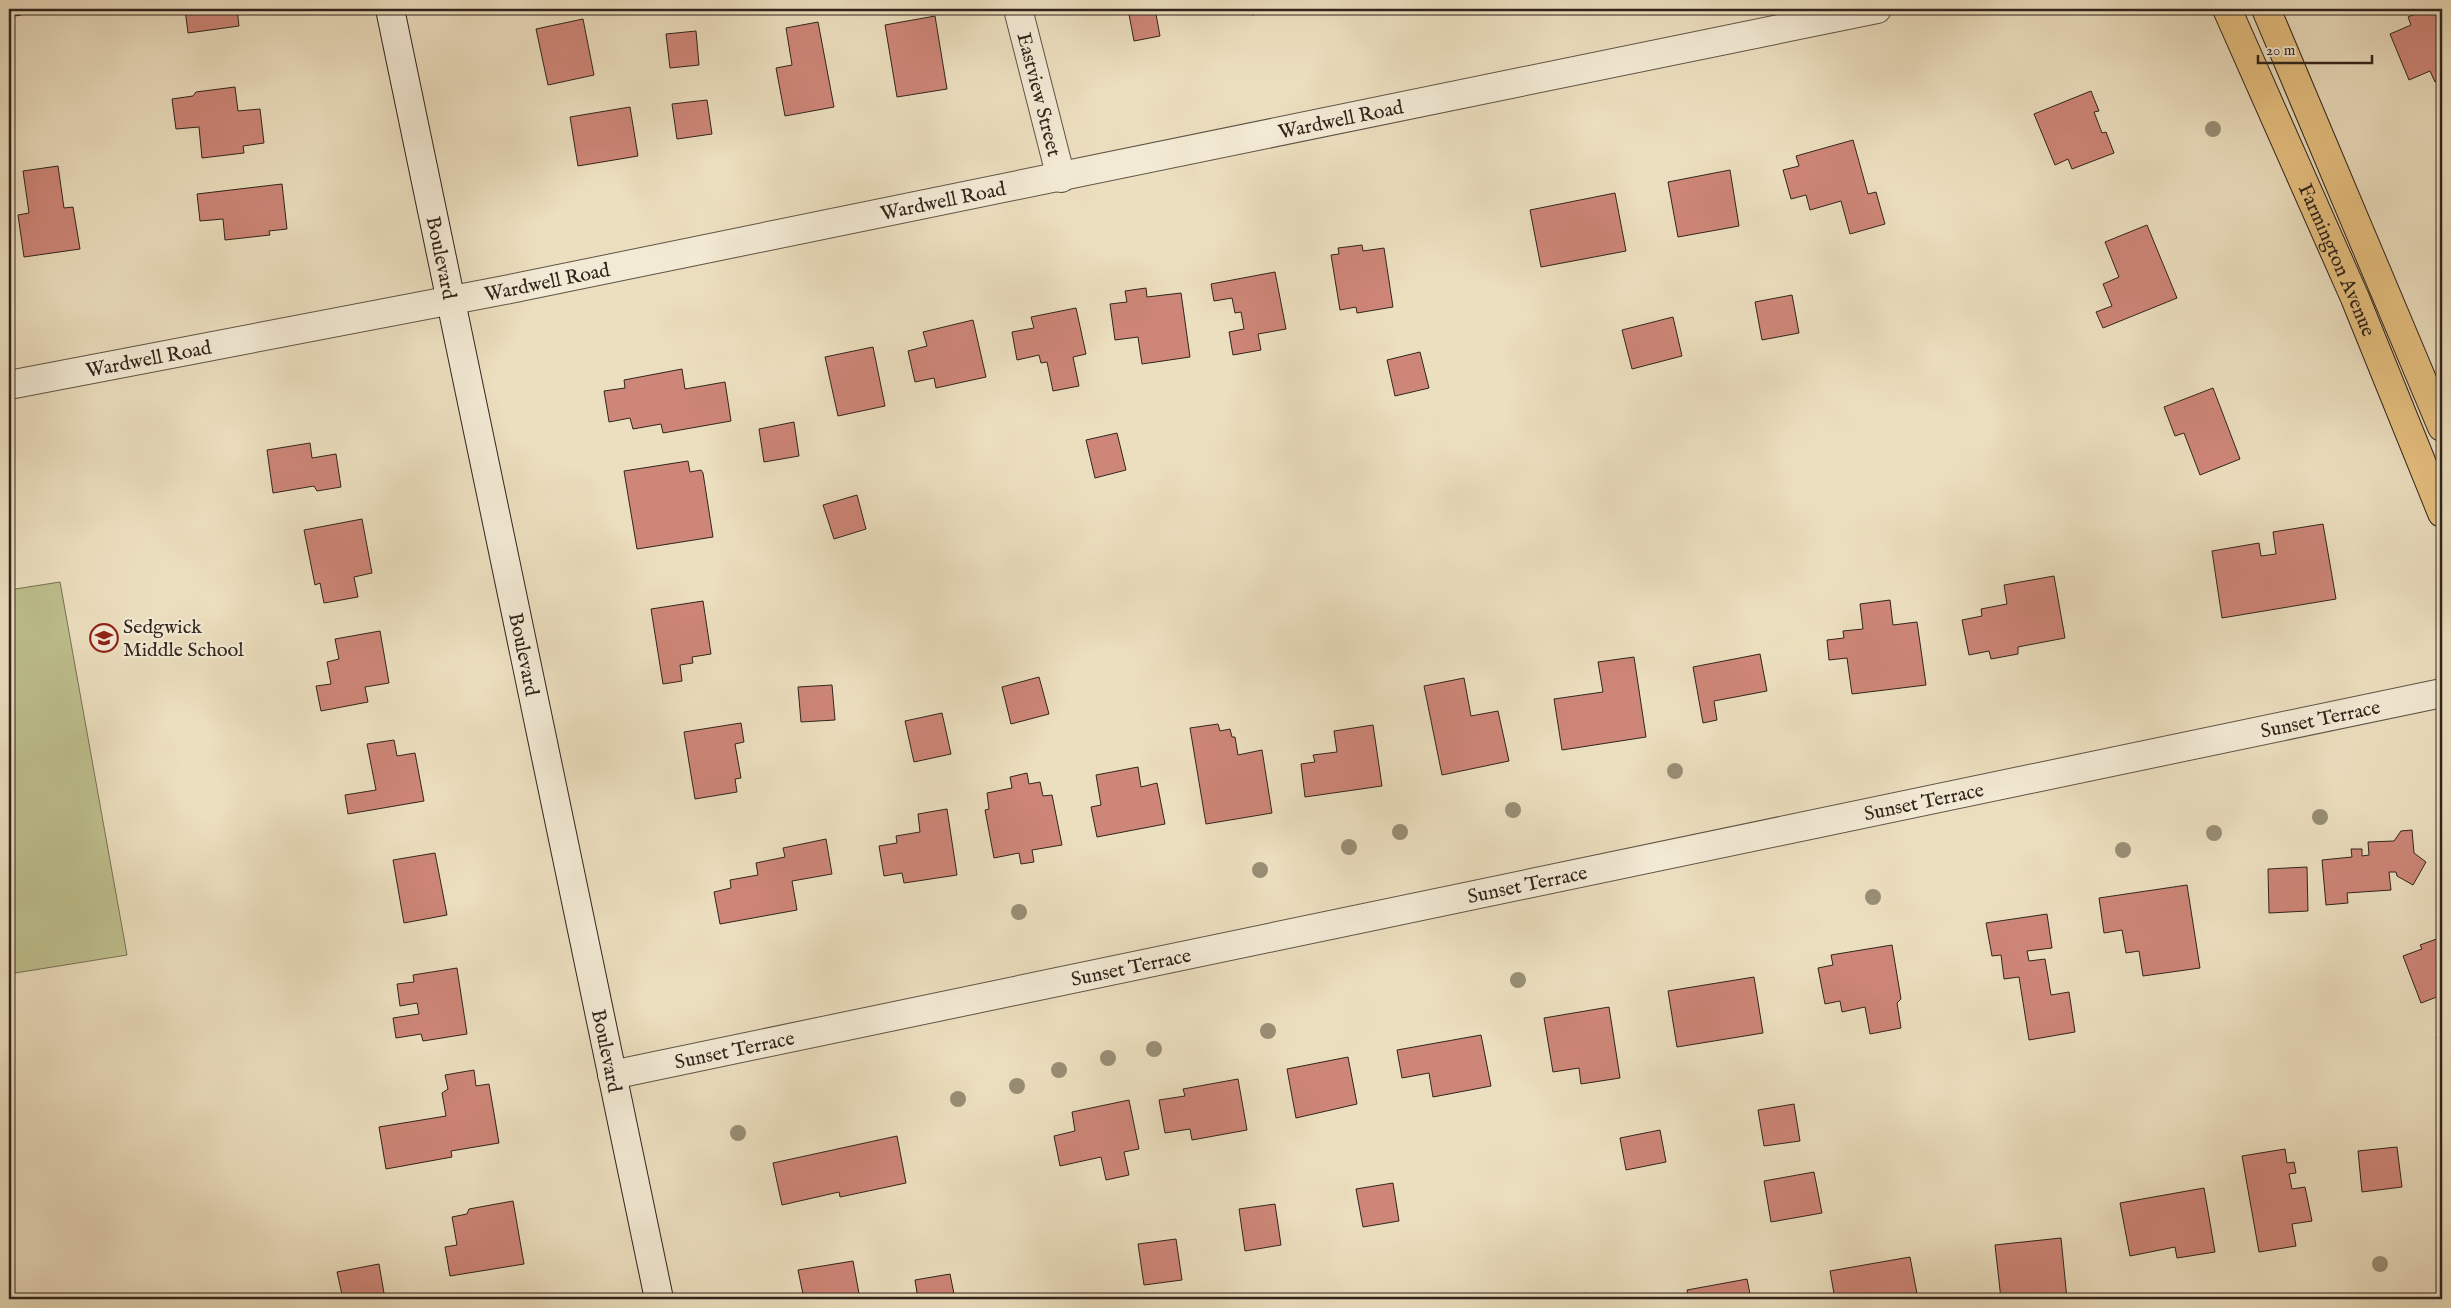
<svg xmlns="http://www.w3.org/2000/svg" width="2451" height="1308" viewBox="0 0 2451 1308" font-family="'IM FELL English',serif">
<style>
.pitch{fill:#bec08e;stroke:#777255}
.building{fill:#ce8678;stroke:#30241c}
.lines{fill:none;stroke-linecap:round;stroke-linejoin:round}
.street-casing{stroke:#5f5345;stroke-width:30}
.secondary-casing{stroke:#30241c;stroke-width:30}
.primary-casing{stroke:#30241c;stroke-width:30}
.street{stroke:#f3ead5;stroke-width:28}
.secondary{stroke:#f3ead5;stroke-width:28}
.primary{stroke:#e6c080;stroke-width:28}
.tree{fill:#988e75}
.labels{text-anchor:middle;stroke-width:4.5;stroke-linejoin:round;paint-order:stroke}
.street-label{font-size:20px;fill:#30241c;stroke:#f3ead5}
.poi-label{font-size:20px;fill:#30241c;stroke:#f3ead5;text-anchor:start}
</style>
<rect width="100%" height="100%" fill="#ecdfbf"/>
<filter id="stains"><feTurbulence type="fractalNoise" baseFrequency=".004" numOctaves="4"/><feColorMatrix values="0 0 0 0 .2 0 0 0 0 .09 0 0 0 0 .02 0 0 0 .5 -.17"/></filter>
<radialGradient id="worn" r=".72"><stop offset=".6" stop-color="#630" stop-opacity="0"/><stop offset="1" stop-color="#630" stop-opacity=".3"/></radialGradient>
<path class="pitch" d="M60,582L127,955L9,974V590Z"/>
<g class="building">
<path d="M9,9H20L21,15L9,17Z"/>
<path d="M185,9H237L239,26L188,33Z"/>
<path d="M1128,9H1175L1176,11L1156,14L1160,36L1134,41Z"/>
<path d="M1251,9H1284L1252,15Z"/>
<path d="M2427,9H2433L2439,23L2442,22V79L2435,82L2430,71L2409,80L2390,34L2411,25L2408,17Z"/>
<path d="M935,16L947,89L897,97L885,25Z"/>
<path d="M583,19L594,75L548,85L536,29Z"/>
<path d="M818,22L834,107L785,116L776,68L792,65L786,28Z"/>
<path d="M696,31L699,65L670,68L666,34Z"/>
<path d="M235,87L238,111L260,109L264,143L243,146L244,153L202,158L199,127L176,129L172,99L193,96L196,92Z"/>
<path d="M2091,91L2099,111L2094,112L2102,133L2106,132L2114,153L2072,169L2068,159L2055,165L2034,114Z"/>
<path d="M707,100L712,134L677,139L672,104Z"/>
<path d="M630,107L638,156L578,166L570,117Z"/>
<path d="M1853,140L1868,194L1876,192L1885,224L1850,234L1841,201L1810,210L1806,195L1791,199L1783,170L1799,166L1796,156Z"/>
<path d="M58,166L64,208L73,207L80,249L24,257L18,215L29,213L23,171Z"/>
<path d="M1730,170L1739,226L1678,237L1668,182Z"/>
<path d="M282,184L287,229L269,231L270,235L225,240L223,219L200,221L197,194Z"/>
<path d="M1615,193L1626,251L1541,267L1530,210Z"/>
<path d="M2147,225L2177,298L2103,328L2096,312L2112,306L2103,284L2119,277L2105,242Z"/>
<path d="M1362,245L1363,251L1384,248L1393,307L1357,313L1356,307L1340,310L1331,255L1339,254L1338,248Z"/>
<path d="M1275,272L1286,329L1258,334L1261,350L1233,355L1229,332L1244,329L1241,312L1235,313L1232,298L1214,301L1211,284Z"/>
<path d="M1146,288L1147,297L1181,293L1190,357L1142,364L1138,337L1115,340L1110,304L1127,302L1125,291Z"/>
<path d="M1792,295L1799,333L1762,340L1755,302Z"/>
<path d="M1076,308L1086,354L1073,357L1079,386L1053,391L1047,362L1041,363L1039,355L1017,360L1012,332L1034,328L1031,317Z"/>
<path d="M1673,317L1682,356L1632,369L1622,330Z"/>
<path d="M973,320L986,377L936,388L934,378L915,382L908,351L927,346L923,332Z"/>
<path d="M873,347L885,406L838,416L825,357Z"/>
<path d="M1420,352L1429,388L1395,396L1387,360Z"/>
<path d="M682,369L685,389L725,382L731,421L663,433L661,424L633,429L630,418L609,422L604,391L625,388L624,380Z"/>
<path d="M2213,388L2240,459L2200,475L2184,433L2175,436L2164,407Z"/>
<path d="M794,422L799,456L764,462L759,429Z"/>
<path d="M1117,433L1126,470L1095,478L1086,440Z"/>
<path d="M310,443L312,458L336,454L341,487L317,491L314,486L273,493L267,450Z"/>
<path d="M688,461L690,472L701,470L703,473L713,537L637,549L624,471Z"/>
<path d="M857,495L866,529L834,539L823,505Z"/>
<path d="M362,519L372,573L354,577L358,597L324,603L320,583L315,585L304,530Z"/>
<path d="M2323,524L2336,599L2222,618L2212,551L2259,543L2261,556L2276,554L2273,532Z"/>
<path d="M2054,576L2065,638L2018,647V654L1991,659L1989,651L1969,655L1962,620L1982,616L1981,609L2007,604L2004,585Z"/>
<path d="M1890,600L1893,625L1917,622L1926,685L1852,694L1847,658L1829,660L1827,640L1844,638L1843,631L1863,629L1860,604Z"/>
<path d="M703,601L711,654L692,657L693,663L680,665L682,681L663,684L651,609Z"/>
<path d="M380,631L389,683L365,687L368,702L321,711L316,686L331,684L327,662L339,659L335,639Z"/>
<path d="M1760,654L1767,691L1714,701L1717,720L1703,723L1693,667Z"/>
<path d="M1634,657L1646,737L1562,750L1554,699L1603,692L1598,662Z"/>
<path d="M1039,677L1049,714L1011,724L1002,687Z"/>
<path d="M1464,678L1471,716L1498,711L1509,761L1442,775L1424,686Z"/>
<path d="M832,685L835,720L801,722L798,687Z"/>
<path d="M942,713L951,754L914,762L905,721Z"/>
<path d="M741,723L744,742L735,744L741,778L735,779L737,792L695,799L684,732Z"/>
<path d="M1218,724L1220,731L1230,729L1232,737H1235L1238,755L1262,750L1272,813L1206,824L1190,728Z"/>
<path d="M1373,725L1382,786L1305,797L1301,764L1315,762L1313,755L1337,752L1334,731Z"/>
<path d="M394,740L397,756L415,753L424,801L348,814L345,795L376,790L367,744Z"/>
<path d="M1138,767L1141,787L1157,783L1165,824L1097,837L1091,807L1101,805L1096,775Z"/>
<path d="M1027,773L1029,784L1040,782L1043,796L1052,795L1062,845L1032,850L1034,862L1021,864L1019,853L994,858L985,810L989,809L987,793L1012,788L1010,777Z"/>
<path d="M947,809L957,875L904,883L902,873L884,876L879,846L897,843L896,836L920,832L918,814Z"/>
<path d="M2412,830L2414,853L2426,862L2413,885L2397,876L2396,872H2389L2391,890L2347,893L2348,903L2326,905L2322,860L2352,857L2351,849H2362V856L2369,855L2368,842L2394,841L2401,831Z"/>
<path d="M826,839L832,874L792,881L797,910L720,924L714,892L731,888L730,880L758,875L756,863L785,857L783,848Z"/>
<path d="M435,853L447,915L404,923L393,860Z"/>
<path d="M2307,867L2308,911L2269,913L2268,869Z"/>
<path d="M2187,885L2200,968L2143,976L2139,951L2126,953L2122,930L2104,933L2099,898Z"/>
<path d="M2047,914L2052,948L2027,951L2029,961L2045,959L2051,995L2069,992L2075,1032L2029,1040L2019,977L2004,979L2001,955L1992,956L1986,923Z"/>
<path d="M2442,937V995L2421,1003L2403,956L2422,949L2420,945Z"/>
<path d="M1892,945L1901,999L1897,1003L1901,1028L1870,1034L1865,1007L1842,1012L1840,1001L1825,1004L1818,968L1833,965L1831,955Z"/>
<path d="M457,968L467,1034L423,1041L421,1034L396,1038L393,1018L419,1014L417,1003L400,1006L397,984L414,982L413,975Z"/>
<path d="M1754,977L1763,1033L1677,1047L1668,991Z"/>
<path d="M1609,1007L1620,1078L1581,1084L1579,1068L1553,1072L1544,1018Z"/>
<path d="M1481,1035L1491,1086L1433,1097L1429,1073L1402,1078L1397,1050Z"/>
<path d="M2442,1036V1059L2436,1037Z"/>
<path d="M1348,1057L1357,1104L1296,1118L1287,1069Z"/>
<path d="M474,1070L476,1086L489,1084L499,1143L451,1151L452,1157L386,1169L379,1127L446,1116L442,1093L448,1089L445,1075Z"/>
<path d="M1238,1079L1247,1130L1192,1140L1190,1129L1165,1133L1159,1100L1185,1096L1183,1089Z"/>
<path d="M1129,1100L1139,1149L1124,1152L1129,1175L1106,1180L1101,1157L1060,1166L1054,1136L1075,1131L1072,1112Z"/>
<path d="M1794,1104L1800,1141L1764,1146L1758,1110Z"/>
<path d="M1660,1130L1666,1162L1626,1170L1620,1138Z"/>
<path d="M897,1136L906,1183L840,1197L839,1192L782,1205L773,1163Z"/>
<path d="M2397,1147L2402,1187L2362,1192L2358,1151Z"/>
<path d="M2285,1149L2287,1163L2294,1162L2296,1173L2289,1174L2292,1189L2305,1187L2312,1221L2292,1224L2296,1246L2259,1252L2242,1156Z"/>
<path d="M1814,1172L1822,1213L1771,1222L1764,1181Z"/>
<path d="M1393,1183L1399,1221L1363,1227L1356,1189Z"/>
<path d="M2204,1188L2215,1252L2177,1258L2175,1247L2130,1256L2120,1203Z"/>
<path d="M513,1201L524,1264L450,1276L445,1247L457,1245L452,1217L467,1214L469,1209Z"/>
<path d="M1275,1204L1281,1245L1245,1251L1239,1209Z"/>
<path d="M2061,1238L2067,1299H2001L1995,1245Z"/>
<path d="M1176,1239L1182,1280L1144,1285L1138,1244Z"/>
<path d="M1910,1257L1918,1299H1835L1830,1271Z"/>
<path d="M853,1261L860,1299H804L798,1270Z"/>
<path d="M379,1264L385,1299H343L337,1272Z"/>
<path d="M950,1274L955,1299H918L915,1280Z"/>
<path d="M1747,1279L1751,1299H1689L1687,1290Z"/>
<path d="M1587,1293L1589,1299H1557Z"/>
<path d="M1619,1294L1620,1299H1592Z"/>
</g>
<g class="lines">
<defs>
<g id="street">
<path id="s1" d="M1018,9L1061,178"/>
<path id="s2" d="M9,385L510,289L1877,9"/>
<path id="s3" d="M612,1075L2442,693"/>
</g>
<g id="secondary">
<path id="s4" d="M390,9L659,1299"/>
</g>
<g id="primary">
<path id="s5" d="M2227,9L2355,298L2442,513"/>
<path d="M2266,9L2442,427"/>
</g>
</defs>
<use href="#street" class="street-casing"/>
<use href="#secondary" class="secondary-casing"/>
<use href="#primary" class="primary-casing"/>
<use href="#street" class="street"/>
<use href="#secondary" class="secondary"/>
<use href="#primary" class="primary"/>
</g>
<g class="tree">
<circle cx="2213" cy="129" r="8"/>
<circle cx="1675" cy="771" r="8"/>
<circle cx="1513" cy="810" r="8"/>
<circle cx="2320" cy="817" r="8"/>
<circle cx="1400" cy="832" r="8"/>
<circle cx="2214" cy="833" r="8"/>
<circle cx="1349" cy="847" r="8"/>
<circle cx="2123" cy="850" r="8"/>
<circle cx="1260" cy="870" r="8"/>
<circle cx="1873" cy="897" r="8"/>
<circle cx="1019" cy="912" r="8"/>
<circle cx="1518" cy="980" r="8"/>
<circle cx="1268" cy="1031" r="8"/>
<circle cx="1154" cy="1049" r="8"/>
<circle cx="1108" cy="1058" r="8"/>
<circle cx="1059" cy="1070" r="8"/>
<circle cx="1017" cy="1086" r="8"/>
<circle cx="958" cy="1099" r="8"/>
<circle cx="738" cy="1133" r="8"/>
<circle cx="2380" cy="1264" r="8"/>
</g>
<defs>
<symbol id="school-ring" viewBox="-11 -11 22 22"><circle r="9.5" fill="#f3ead5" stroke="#8f2418" stroke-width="1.5"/><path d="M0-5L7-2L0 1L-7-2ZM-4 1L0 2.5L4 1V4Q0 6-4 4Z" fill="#8f2418"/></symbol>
</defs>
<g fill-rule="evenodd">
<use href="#school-ring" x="88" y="622" width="32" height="32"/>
</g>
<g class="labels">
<g class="street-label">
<text dy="7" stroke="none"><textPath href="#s1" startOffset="88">Eastview Street</textPath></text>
<text dy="7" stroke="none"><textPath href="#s2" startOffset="1358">Wardwell Road</textPath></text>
<text dy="7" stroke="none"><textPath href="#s2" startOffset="952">Wardwell Road</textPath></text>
<text dy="7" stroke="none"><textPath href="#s4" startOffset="254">Boulevard</textPath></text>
<text dy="7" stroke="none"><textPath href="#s5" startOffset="274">Farmington Avenue</textPath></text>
<text dy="7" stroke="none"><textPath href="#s2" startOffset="548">Wardwell Road</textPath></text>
<text dy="7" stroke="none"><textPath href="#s2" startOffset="142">Wardwell Road</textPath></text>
<text dy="7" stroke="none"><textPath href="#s4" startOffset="659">Boulevard</textPath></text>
<text dy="7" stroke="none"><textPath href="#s3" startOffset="1745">Sunset Terrace</textPath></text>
<text dy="7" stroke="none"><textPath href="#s3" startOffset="1340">Sunset Terrace</textPath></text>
<text dy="7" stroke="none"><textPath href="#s3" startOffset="935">Sunset Terrace</textPath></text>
<text dy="7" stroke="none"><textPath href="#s3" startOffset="530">Sunset Terrace</textPath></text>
<text dy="7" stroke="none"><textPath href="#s3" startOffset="125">Sunset Terrace</textPath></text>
<text dy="7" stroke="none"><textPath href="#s4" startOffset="1064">Boulevard</textPath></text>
</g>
<g class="poi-label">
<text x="123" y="633">Sedgwick<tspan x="123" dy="23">Middle School</tspan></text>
</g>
</g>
<rect width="2451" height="1308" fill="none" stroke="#ecdfbf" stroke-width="30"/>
<rect x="10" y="10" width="2431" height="1288" fill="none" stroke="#30241c" stroke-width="2.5"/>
<rect x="15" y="15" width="2421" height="1278" fill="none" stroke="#30241c"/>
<path d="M2258 55v8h114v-8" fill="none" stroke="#30241c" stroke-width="2.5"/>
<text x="2266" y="55" font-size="15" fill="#30241c" stroke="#f3ead5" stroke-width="4" paint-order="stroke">20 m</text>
<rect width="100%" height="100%" filter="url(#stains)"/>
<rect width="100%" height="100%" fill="url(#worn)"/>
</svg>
